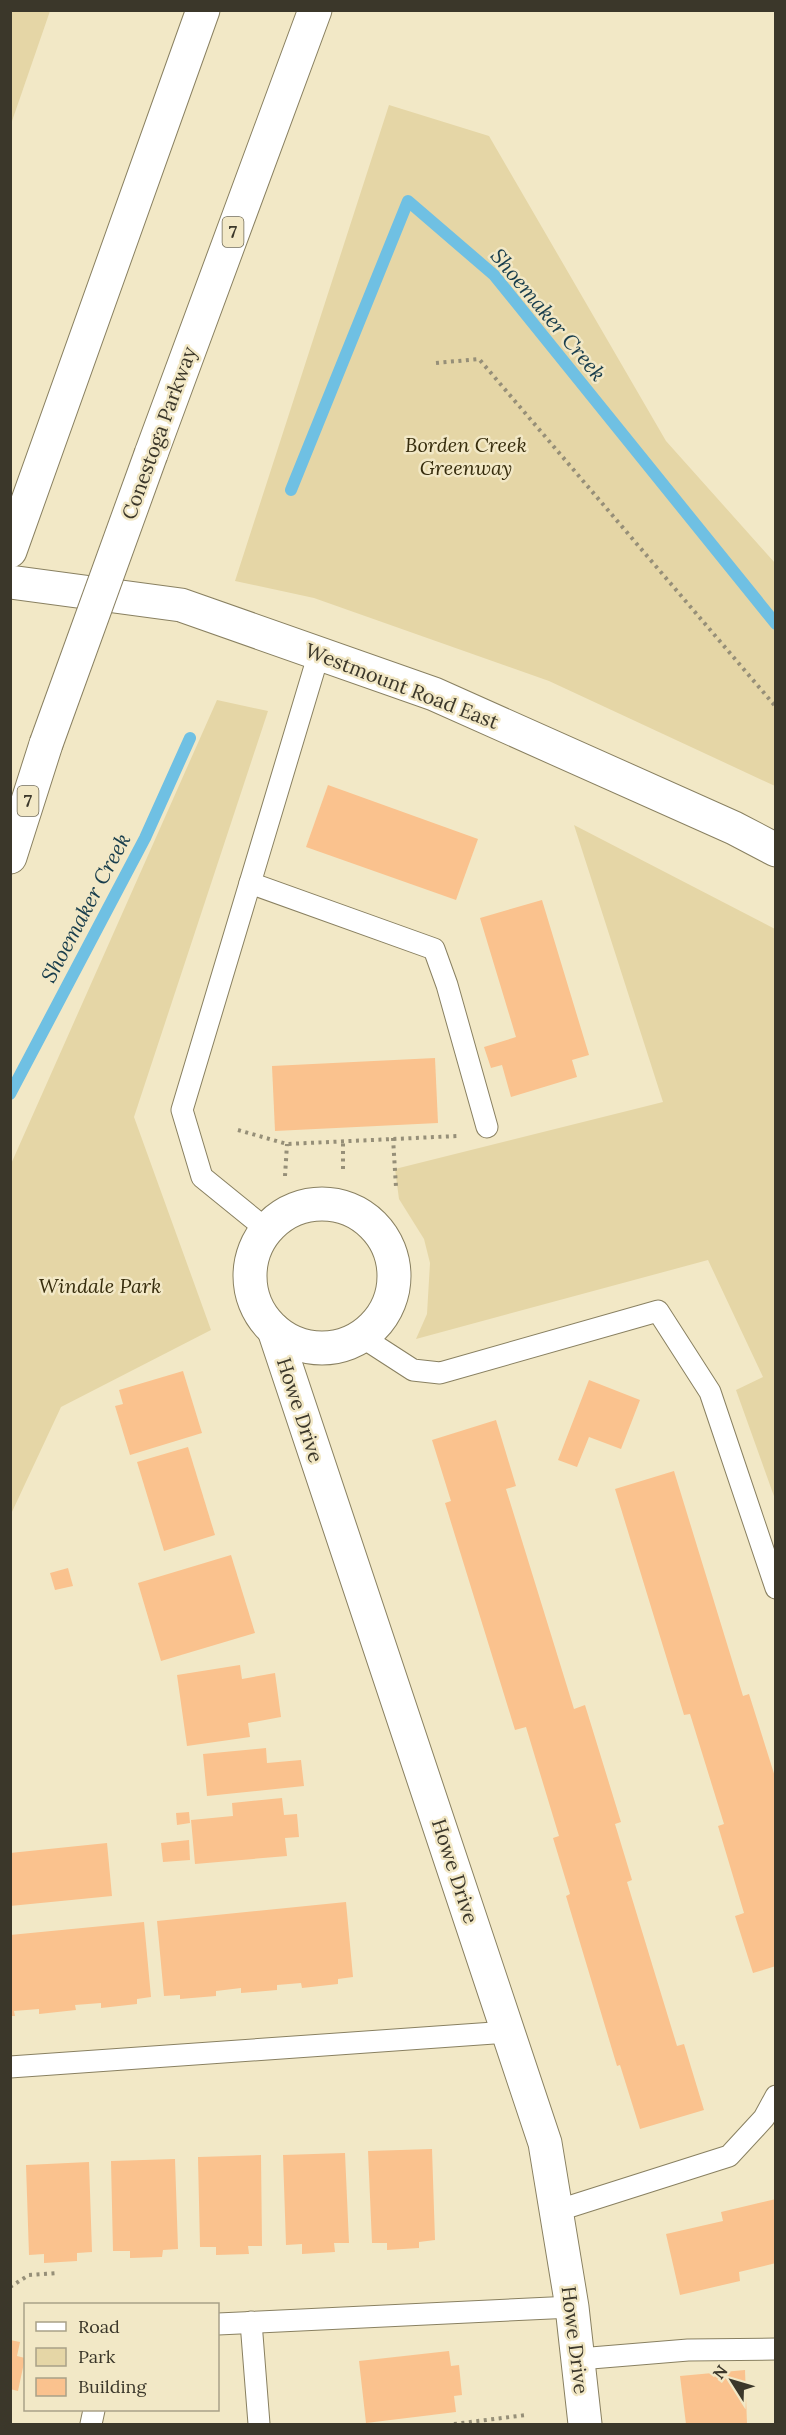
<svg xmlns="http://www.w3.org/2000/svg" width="786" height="2435" viewBox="0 0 786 2435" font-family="Lora,serif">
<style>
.green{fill:#e5d6a6}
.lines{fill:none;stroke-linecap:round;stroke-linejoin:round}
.stream{stroke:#6fc0e3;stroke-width:12}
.building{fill:#fac28e}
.service-casing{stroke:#898061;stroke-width:23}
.minor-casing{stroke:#898061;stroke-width:35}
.secondary-casing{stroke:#898061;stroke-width:35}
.motorway-casing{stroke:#898061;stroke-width:35}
.path{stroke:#968f78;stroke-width:4;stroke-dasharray:3 4.5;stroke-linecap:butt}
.service{stroke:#fff;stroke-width:21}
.minor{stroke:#fff;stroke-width:33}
.secondary{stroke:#fff;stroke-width:33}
.motorway{stroke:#fff;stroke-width:33}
.motorway-bridge-casing{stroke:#898061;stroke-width:35;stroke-linecap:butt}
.motorway-bridge{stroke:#fff;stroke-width:33}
.labels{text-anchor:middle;stroke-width:5;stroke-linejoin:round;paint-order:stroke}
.shield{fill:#f2e8c6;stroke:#726c59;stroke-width:1.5}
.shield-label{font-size:18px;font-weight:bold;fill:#3b372a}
.street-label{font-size:20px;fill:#3b372a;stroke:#f2e8c6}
.park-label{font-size:20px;font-style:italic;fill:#362c0c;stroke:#f2e8c6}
.water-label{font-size:21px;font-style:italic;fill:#183d4c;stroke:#f2e8c6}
</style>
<rect width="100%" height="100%" fill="#f2e8c6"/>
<g class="green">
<path d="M11,10L50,11L11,124L10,11Z"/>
<path d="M389,105L489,136L666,441L775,563V786L549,681L314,598L235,581Z"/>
<path d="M217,700L268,711L134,1117L211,1330L61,1407L11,1514V1164Z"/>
<path d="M574,825L775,929V1499L736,1390L763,1377L708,1260L416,1339L427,1314L430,1263L424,1239L399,1199L395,1169L663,1102Z"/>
</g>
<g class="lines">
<g class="stream">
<path d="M291,490L408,201L494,275L776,624"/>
<path d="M10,1094L145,838L190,738"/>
</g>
</g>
<g class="building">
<path d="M328,785L478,839L456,900L306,847Z"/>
<path d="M542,900L589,1055L572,1060L577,1077L511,1097L502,1065L491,1068L484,1047L516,1037L480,918Z"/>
<path d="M435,1058L438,1123L275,1131L272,1066Z"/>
<path d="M183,1371L202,1433L130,1455L115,1406L123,1404L119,1390Z"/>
<path d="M589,1380L640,1400L621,1449L589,1437L577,1467L558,1460Z"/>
<path d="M496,1420L516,1486L506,1489L574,1709L585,1705L621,1822L615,1824L632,1880L627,1882L677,2046L684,2044L704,2110L640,2129L620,2065L617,2066L566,1896L570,1894L553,1838L559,1836L526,1727L515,1730L445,1503L451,1501L432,1440Z"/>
<path d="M188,1447L215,1535L164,1551L137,1462Z"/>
<path d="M674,1471L743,1696L749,1694L776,1780V1966L753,1973L735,1916L744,1913L718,1826L724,1824L690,1714L684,1715L615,1489Z"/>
<path d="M231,1555L255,1633L161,1661L138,1583Z"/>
<path d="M68,1568L73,1586L55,1590L50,1573Z"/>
<path d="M240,1665L242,1679L275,1673L281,1717L248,1723L250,1737L187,1746L177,1675Z"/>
<path d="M266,1748L267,1763L301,1760L304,1786L207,1796L203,1754Z"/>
<path d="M282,1798L284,1815L297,1814L299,1837L285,1838L287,1856L195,1864L191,1820L233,1816L232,1803Z"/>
<path d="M189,1812L190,1823L177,1825L176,1813Z"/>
<path d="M189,1840L190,1860L163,1862L161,1843Z"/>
<path d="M107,1843L112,1896L10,1906V1853Z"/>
<path d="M346,1902L353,1977L338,1979V1984L302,1988L301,1983L277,1985V1990L241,1993V1988L216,1991V1996L180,1999V1995L164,1996L157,1921Z"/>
<path d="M144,1922L151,1997L137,1999V2004L101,2008V2003L75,2005L76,2010L39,2014V2009L14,2011L15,2016H10V1935Z"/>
<path d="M432,2149L435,2240L419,2242V2248L387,2250V2243H372L368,2151Z"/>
<path d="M345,2153L349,2243H334L335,2252L302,2254V2244L286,2245L283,2155Z"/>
<path d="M261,2155L262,2246H248L249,2254L216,2255V2247H200L198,2157Z"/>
<path d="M175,2159L178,2249L163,2250L162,2257L130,2258V2251H113L111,2161Z"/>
<path d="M89,2162L92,2252L77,2253V2261L44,2263V2254L29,2255L26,2165Z"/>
<path d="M776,2199V2263L739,2272L740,2281L680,2295L666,2234L723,2221L721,2212Z"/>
<path d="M10,2340L20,2342L17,2356L25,2358L18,2391L10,2389Z"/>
<path d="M449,2351L451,2366L459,2365L462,2395L454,2396L456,2412L366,2423L359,2361Z"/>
<path d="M745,2370L747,2424H686L680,2376Z"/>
</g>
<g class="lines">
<defs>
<g id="service">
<path d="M250,883L434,949L447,985L487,1127"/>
<path d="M266,1229L202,1177L182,1110L319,653"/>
<path d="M362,1337L413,1370L440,1373L658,1311L710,1392L776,1588"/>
<path d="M10,2067L508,2032"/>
<path d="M556,2211L729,2156L764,2118L776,2096"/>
<path d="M251,2322L259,2424"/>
<path d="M218,2324L572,2307"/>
<path d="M579,2359L688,2350L776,2349"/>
<path d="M91,2424L94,2410"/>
</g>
<g id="minor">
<circle cx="322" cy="1276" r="72"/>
<path d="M274,1330L545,2143L572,2307L585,2424"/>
</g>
<path id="secondary" d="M10,582L181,605L434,694L734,828L776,850"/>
<g id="motorway">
<path d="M151,454L315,10"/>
<path d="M10,551L203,10"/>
<path d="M10,857L46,744"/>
</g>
</defs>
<use href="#service" class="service-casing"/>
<use href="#minor" class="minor-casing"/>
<use href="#secondary" class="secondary-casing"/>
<use href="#motorway" class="motorway-casing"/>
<g class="path">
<path d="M436,363L479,359L776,707"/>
<path d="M238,1130L287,1144L457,1136"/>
<path d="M393,1138L396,1187"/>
<path d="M343,1169V1141"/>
<path d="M285,1176L287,1144"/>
<path d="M10,2287L29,2275L57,2273"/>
<path d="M454,2424L526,2415"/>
</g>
<use href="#service" class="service"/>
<use href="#minor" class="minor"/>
<use href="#secondary" class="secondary"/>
<use href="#motorway" class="motorway"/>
<defs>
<path id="motorway-bridge" d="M46,744L151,454"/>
</defs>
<use href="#motorway-bridge" class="motorway-bridge-casing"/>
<use href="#motorway-bridge" class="motorway-bridge"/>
</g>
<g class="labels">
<g class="shield">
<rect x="222.5" y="217" width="21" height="30" rx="4.5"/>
<rect x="17.5" y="786" width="21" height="30" rx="4.5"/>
</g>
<g class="shield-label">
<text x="233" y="238">7</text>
<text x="28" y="807">7</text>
</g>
<g class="street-label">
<text transform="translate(159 433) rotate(-70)" y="7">Conestoga Parkway</text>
<text transform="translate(402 686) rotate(21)" y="7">Westmount Road East</text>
<text transform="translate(300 1410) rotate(72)" y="7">Howe Drive</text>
<text transform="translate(455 1871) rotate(72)" y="7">Howe Drive</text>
<text transform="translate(575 2340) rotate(83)" y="7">Howe Drive</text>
</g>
<g class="park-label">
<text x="466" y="452">Borden Creek<tspan x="466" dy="23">Greenway</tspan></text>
<text x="100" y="1293">Windale Park</text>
</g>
<g class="water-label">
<text transform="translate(548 315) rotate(50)" y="7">Shoemaker Creek</text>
<text transform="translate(86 908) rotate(-62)" y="7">Shoemaker Creek</text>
</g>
</g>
<rect width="786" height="2435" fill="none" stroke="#3b372a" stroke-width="24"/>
<rect x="24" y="2303" width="195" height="108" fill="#f2e8c6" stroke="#a9a188" stroke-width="1.5"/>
<rect x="36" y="2322" width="30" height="9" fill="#ffffff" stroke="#a9a188" stroke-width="1.5"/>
<text x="78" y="2333" font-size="18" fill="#3b372a">Road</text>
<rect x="36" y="2348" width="30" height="18" fill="#e5d6a6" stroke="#a9a188" stroke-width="1.5"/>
<text x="78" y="2363" font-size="18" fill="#3b372a">Park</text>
<rect x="36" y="2378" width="30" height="18" fill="#fac28e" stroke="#a9a188" stroke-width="1.5"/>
<text x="78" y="2393" font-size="18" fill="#3b372a">Building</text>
<g transform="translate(732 2381) rotate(307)" stroke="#f2e8c6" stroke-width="4.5" paint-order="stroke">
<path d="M0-4.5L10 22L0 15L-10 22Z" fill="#3b372a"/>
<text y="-9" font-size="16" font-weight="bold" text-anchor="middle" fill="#3b372a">N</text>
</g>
</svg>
